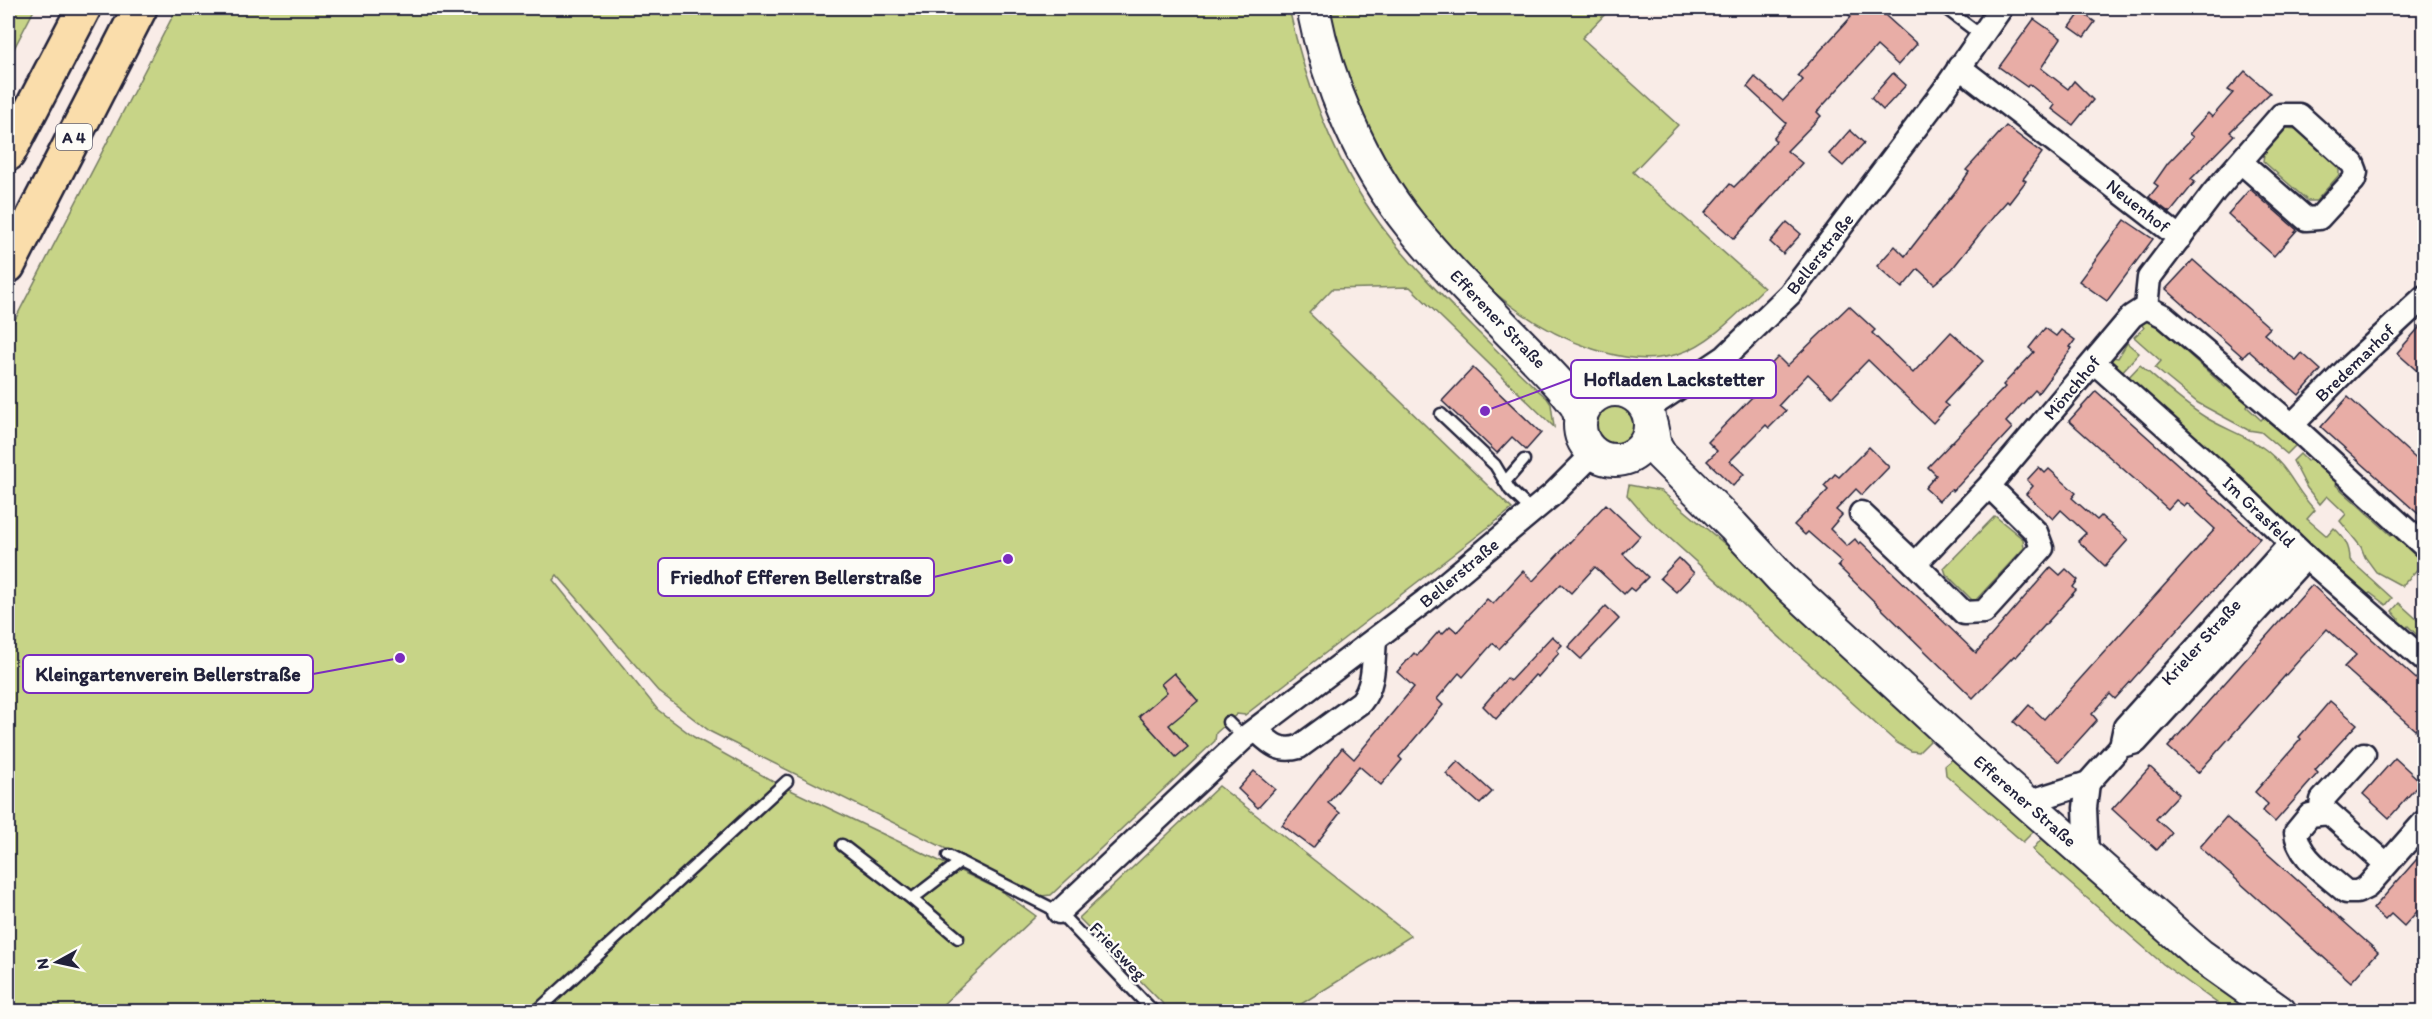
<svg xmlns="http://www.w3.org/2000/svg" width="2432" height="1019" viewBox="0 0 2432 1019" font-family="Itim,sans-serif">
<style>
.green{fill:#c7d487;stroke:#747b61;stroke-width:1.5}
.building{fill:#e8ada6;stroke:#22223b;stroke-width:1.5}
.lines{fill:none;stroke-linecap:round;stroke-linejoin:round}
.lane-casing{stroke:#22223b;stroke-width:15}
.street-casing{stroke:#22223b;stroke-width:27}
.secondary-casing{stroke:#22223b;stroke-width:36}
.highway-casing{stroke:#22223b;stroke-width:38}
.lane{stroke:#fdfcf7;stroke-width:10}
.street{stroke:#fdfcf7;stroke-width:22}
.secondary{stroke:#fdfcf7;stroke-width:32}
.highway{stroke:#faddab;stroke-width:33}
.labels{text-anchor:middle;stroke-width:5;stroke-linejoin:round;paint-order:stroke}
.shield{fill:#fdfcf7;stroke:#646373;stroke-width:1.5}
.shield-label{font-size:16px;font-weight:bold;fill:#22223b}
.street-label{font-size:18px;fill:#22223b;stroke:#fdfcf7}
.leader{fill:none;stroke:#7b2cbf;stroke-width:2}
.callout-dot{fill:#7b2cbf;stroke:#fdfcf7;stroke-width:2}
.callout{fill:#fdfcf7;stroke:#7b2cbf;stroke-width:2}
.callout-label{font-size:20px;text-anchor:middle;font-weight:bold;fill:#22223b}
</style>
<rect width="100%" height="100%" fill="#f9ece7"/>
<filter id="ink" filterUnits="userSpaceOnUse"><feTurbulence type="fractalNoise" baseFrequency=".0167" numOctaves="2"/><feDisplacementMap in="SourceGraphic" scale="12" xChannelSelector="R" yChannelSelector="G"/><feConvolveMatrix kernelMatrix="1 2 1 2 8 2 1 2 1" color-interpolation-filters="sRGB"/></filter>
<g filter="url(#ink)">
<g class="green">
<path d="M8,8H35L8,60Z"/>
<path d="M177,8H1289C1305,83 1334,162 1380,224C1409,264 1446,300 1481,335C1503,356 1524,379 1547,398L1551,404L1554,427L1410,287L1332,289L1309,313L1512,509L1245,715L1237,714L1216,733L1215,741L1051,895L1041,896L711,732L658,691L557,575L553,580L658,710L694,737L776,783L1000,890L1036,916L936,1011H8V333Z"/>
<path d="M1327,8H1611L1582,38L1678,125L1633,172L1764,288C1740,311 1711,344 1678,354C1648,363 1621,358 1593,349C1489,315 1400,205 1357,107C1343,75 1335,42 1327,8Z"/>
<path d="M2287,128L2296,129L2339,168V175L2316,201H2308L2263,161L2264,154Z"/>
<path d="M2157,319L2189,345L2185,351L2225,387L2230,382L2252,402L2247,407L2261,420L2268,413L2298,443L2287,454L2261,432L2248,430L2198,403L2155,368L2161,361L2134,337L2144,328L2140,322Z"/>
<path d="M2127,343L2139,353L2119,375L2111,364L2112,357L2118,358Z"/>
<path d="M2140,365C2161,383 2181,402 2205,417C2224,429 2248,436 2266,450C2290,469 2295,490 2315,510L2307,519L2327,536L2334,528C2344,537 2350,546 2350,560L2392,598L2386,605L2370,593L2366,596L2215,462L2218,457L2151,397L2147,401L2125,381Z"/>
<circle cx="1615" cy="426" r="20"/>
<path d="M2300,454L2307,461L2312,456L2339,480L2336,485L2391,535L2395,530L2424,557V562L2402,586L2376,572L2365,557L2361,547L2340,521L2346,514L2327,496L2320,504L2307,488L2293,461Z"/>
<path d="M1629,485L1661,491L1760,573L1923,723L1930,741L1919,752L1911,751L1897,743L1644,515L1627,495Z"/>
<path d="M1995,516L2023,539L2024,548L1974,602L1946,574L1944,568Z"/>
<path d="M2399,603L2421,623L2424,621V642L2408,626L2404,630L2396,623L2399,619L2392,611Z"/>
<path d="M1954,758L2036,829L2023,842L1946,775L1945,765Z"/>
<path d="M1219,786L1411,936L1290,1011H1170L1079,918Z"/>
<path d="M2043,837L2261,1011H2228L2163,964L2035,853L2033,849Z"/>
</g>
<g class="building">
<path d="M1841,8H1877L1917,44L1898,65L1877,46L1817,112L1821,116L1787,151L1802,163L1734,239L1705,213L1730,184L1734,187L1745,176L1776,141L1773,138L1786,123L1747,87L1755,77L1783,101L1803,80L1798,75L1851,17Z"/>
<path d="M2081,12L2095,22L2084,37L2070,27Z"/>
<path d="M2034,19L2061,38L2041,68L2068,89L2074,81L2093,100L2073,125L2052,109L2055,105L2029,84L2027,87L1999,67Z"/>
<path d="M2245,71L2270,93L2230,132L2234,135L2191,179L2195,182L2170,213L2149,197L2158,186L2154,183L2168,163L2193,137L2189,134L2208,113L2212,117L2233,93L2228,90Z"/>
<path d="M1893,73L1906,85L1883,110L1871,98Z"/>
<path d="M2006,126L2042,153L2023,179L2026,181L2009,203L2007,201L1994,216L1952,269L1934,284L1918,269L1902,288L1877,266L1895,246L1905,256L1958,188L1969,172L1966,170Z"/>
<path d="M1850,130L1864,143L1843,166L1829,154Z"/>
<path d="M2250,189L2297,230L2274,256L2228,214Z"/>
<path d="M2125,220L2153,239L2107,301L2079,281Z"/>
<path d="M1787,222L1801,234L1783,254L1770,242Z"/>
<path d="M2193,260L2270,328L2264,334L2289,355L2296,360L2302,353L2321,370L2299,395L2249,351L2243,357L2166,289Z"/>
<path d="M1849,306L1875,330L1872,333L1913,373L1951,332L1983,361L1944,403L1948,406L1933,423L1868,360L1832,397L1808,374L1779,405L1786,411L1769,428L1766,425L1730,461L1744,474L1733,486L1707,461L1717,451L1708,442L1758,391L1752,384L1778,357L1787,366Z"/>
<path d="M2424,322V377L2397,353Z"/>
<path d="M2045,328L2056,336L2061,330L2075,340L2070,347L2072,348L2038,393L2035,390L2006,422L2012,428L1959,485L1953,491L1951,489L1939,501L1925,488L1936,475L1928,467L2005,387L2003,385L2034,352L2029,348Z"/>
<path d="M1473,368L1541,433L1526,450L1512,437L1497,453L1442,401Z"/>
<path d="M2096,391L2260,538L2115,699L2110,694L2092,714L2097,720L2059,762L2014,722L2029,705L2044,719L2215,529L2187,503L2184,506L2176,500L2168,509L2069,421Z"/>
<path d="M2348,397L2424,466V519L2321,427Z"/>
<path d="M1869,447L1889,467L1862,495L1856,489L1836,510L1842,515L1830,529L1847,546L1855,539L1859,544L1861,542L1976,653L2051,567L2060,575L2066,569L2078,580L2073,587L2076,590L2064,604L2016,657L2014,656L1973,698L1838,566L1842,562L1808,532L1805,535L1794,525L1828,490L1824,486L1835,474L1839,477Z"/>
<path d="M2039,467L2045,473L2049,469L2076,493L2072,498L2097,520L2101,516L2128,540L2105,566L2078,541L2086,533L2061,510L2053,519L2026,494L2033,486L2027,480Z"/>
<path d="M1606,504L1640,536L1623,554L1648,577L1634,591L1630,588L1624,594L1595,567L1571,593L1561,584L1499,649L1493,643L1463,677L1459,673L1437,699L1443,705L1399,757L1402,760L1381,785L1359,766L1328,803L1340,813L1313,848L1282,825L1342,748L1354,759L1414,687L1397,672L1414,653L1417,656L1439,631L1442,634L1450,626L1457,632L1487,599L1493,604L1523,571L1533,581Z"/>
<path d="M1679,558L1694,573L1676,592L1660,578Z"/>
<path d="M2312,585L2424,686V720L2415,730L2344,667L2356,655L2327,629L2198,773L2168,747Z"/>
<path d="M1606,606L1619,619L1581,659L1568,647Z"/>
<path d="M1552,636L1562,645L1557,650L1559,653L1538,677L1535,675L1496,719L1483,706L1507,678L1510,681Z"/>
<path d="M1174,673L1198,701L1169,725L1188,747L1176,757L1139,716L1167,692L1161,684Z"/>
<path d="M2330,701L2357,724L2315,770L2318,773L2275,822L2263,811L2268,804L2255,792L2301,739L2299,737Z"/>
<path d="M2395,758L2421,782L2389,818L2363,794Z"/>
<path d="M1458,761L1492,792L1480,804L1446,774Z"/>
<path d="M2150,767L2179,794L2156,819L2172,833L2157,850L2112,809Z"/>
<path d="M1254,771L1275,789L1258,808L1238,789Z"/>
<path d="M2226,817L2378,952L2351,982L2200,847Z"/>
<path d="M2424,851V904L2404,926L2391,914L2385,920L2373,909Z"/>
</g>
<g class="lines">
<defs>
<g id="lane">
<path d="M1945,8L1982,36"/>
<path d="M1441,414L1495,465L1510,490L1533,512"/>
<path d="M1505,482L1524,460"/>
<path d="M1228,722L1244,738"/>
<path d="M842,845L912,899L960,862"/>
<path d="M948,856L1059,912L1154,1012"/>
<path d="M912,899L958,938"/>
<path d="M536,1012L787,781"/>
</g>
<g id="street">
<path d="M1959,67L2180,238"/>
<path d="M2146,307L2164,316L2292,425L2424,546"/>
<path d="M2095,363L2225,479L2306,557L2424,660"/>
<path d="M1647,409L1725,357L1790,294L1942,93L2001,8"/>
<path d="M2292,425L2351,365L2424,297"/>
<path d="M1989,486L2036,532L2042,548L1984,612L1964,613L1915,564L1989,486L2132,316L2146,307L2149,278L2214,192L2281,115H2299L2353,164L2356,172L2354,180L2319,218L2306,219L2241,162"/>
<path d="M1861,513L1915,564"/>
<path d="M1256,730C1270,743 1279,753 1299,747L1361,702C1375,685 1373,661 1375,640"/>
<path d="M2121,746L2125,727L2291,543"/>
<path d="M2028,802L2088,783L2121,746L2136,742L2306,557"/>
<path d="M2320,813L2322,800L2364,754"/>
<path d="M2087,856L2085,808L2088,783"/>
<path d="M2386,864L2329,813L2310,815L2296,832C2298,858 2328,875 2346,892H2357L2367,887L2424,822"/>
<path d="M1059,912L1244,738L1425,601L1553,494L1594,453"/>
</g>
<g id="secondary">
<path d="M1313,8C1328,85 1361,164 1411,226C1457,283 1512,332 1561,386L1576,405L1581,417"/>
<circle cx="1615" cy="425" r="35"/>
<path d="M1651,425L1655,445L1661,455L1733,526L1781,578L1967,750L2200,955L2280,1012"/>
</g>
<g id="highway">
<path d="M8,154L84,8"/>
<path d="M8,266L140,8"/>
</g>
</defs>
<use href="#lane" class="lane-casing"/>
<use href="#street" class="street-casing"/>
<use href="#secondary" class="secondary-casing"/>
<use href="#highway" class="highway-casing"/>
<use href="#lane" class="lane"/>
<use href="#street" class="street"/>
<use href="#secondary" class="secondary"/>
<use href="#highway" class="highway"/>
</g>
</g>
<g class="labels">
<rect class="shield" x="56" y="124" width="36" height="26" rx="4.5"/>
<g class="shield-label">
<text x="74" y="143">A 4</text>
</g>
<g class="street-label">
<text transform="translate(2138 206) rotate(38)" y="6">Neuenhof</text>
<text transform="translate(1820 254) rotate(-52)" y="6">Bellerstraße</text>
<text transform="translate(1498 319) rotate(46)" y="6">Efferener Straße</text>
<text transform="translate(2355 363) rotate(-44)" y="6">Bredemarhof</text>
<text transform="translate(2072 388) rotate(-50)" y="6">Mönchhof</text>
<text transform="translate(2259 512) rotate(44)" y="6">Im Grasfeld</text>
<text transform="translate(1459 573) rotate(-40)" y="6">Bellerstraße</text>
<text transform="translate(2201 642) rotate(-48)" y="6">Krieler Straße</text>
<text transform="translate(2025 801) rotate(41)" y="6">Efferener Straße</text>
<text transform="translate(1118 951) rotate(46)" y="6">Frielsweg</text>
</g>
</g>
<path class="leader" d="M1485 411L1571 379M1008 559L934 577M400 658L313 674"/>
<g class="callout-dot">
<circle cx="1485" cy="411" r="6"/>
<circle cx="1008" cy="559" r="6"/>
<circle cx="400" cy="658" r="6"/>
</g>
<g class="callout">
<rect x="1571" y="360" width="205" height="38" rx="6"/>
<rect x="658" y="558" width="276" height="38" rx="6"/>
<rect x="23" y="655" width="290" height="38" rx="6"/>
</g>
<g class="callout-label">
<text x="1674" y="386">Hofladen Lackstetter</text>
<text x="796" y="584">Friedhof Efferen Bellerstraße</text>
<text x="168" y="681">Kleingartenverein Bellerstraße</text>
</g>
<rect width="2432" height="1019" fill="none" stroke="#fdfcf7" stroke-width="30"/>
<rect x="15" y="15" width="2402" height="989" fill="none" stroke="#22223b" stroke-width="2" filter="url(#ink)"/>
<g transform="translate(57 962) rotate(262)" stroke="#fdfcf7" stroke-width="4.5" paint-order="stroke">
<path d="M0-4.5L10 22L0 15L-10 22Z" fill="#22223b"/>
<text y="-9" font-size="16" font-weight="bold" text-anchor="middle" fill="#22223b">N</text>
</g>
</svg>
